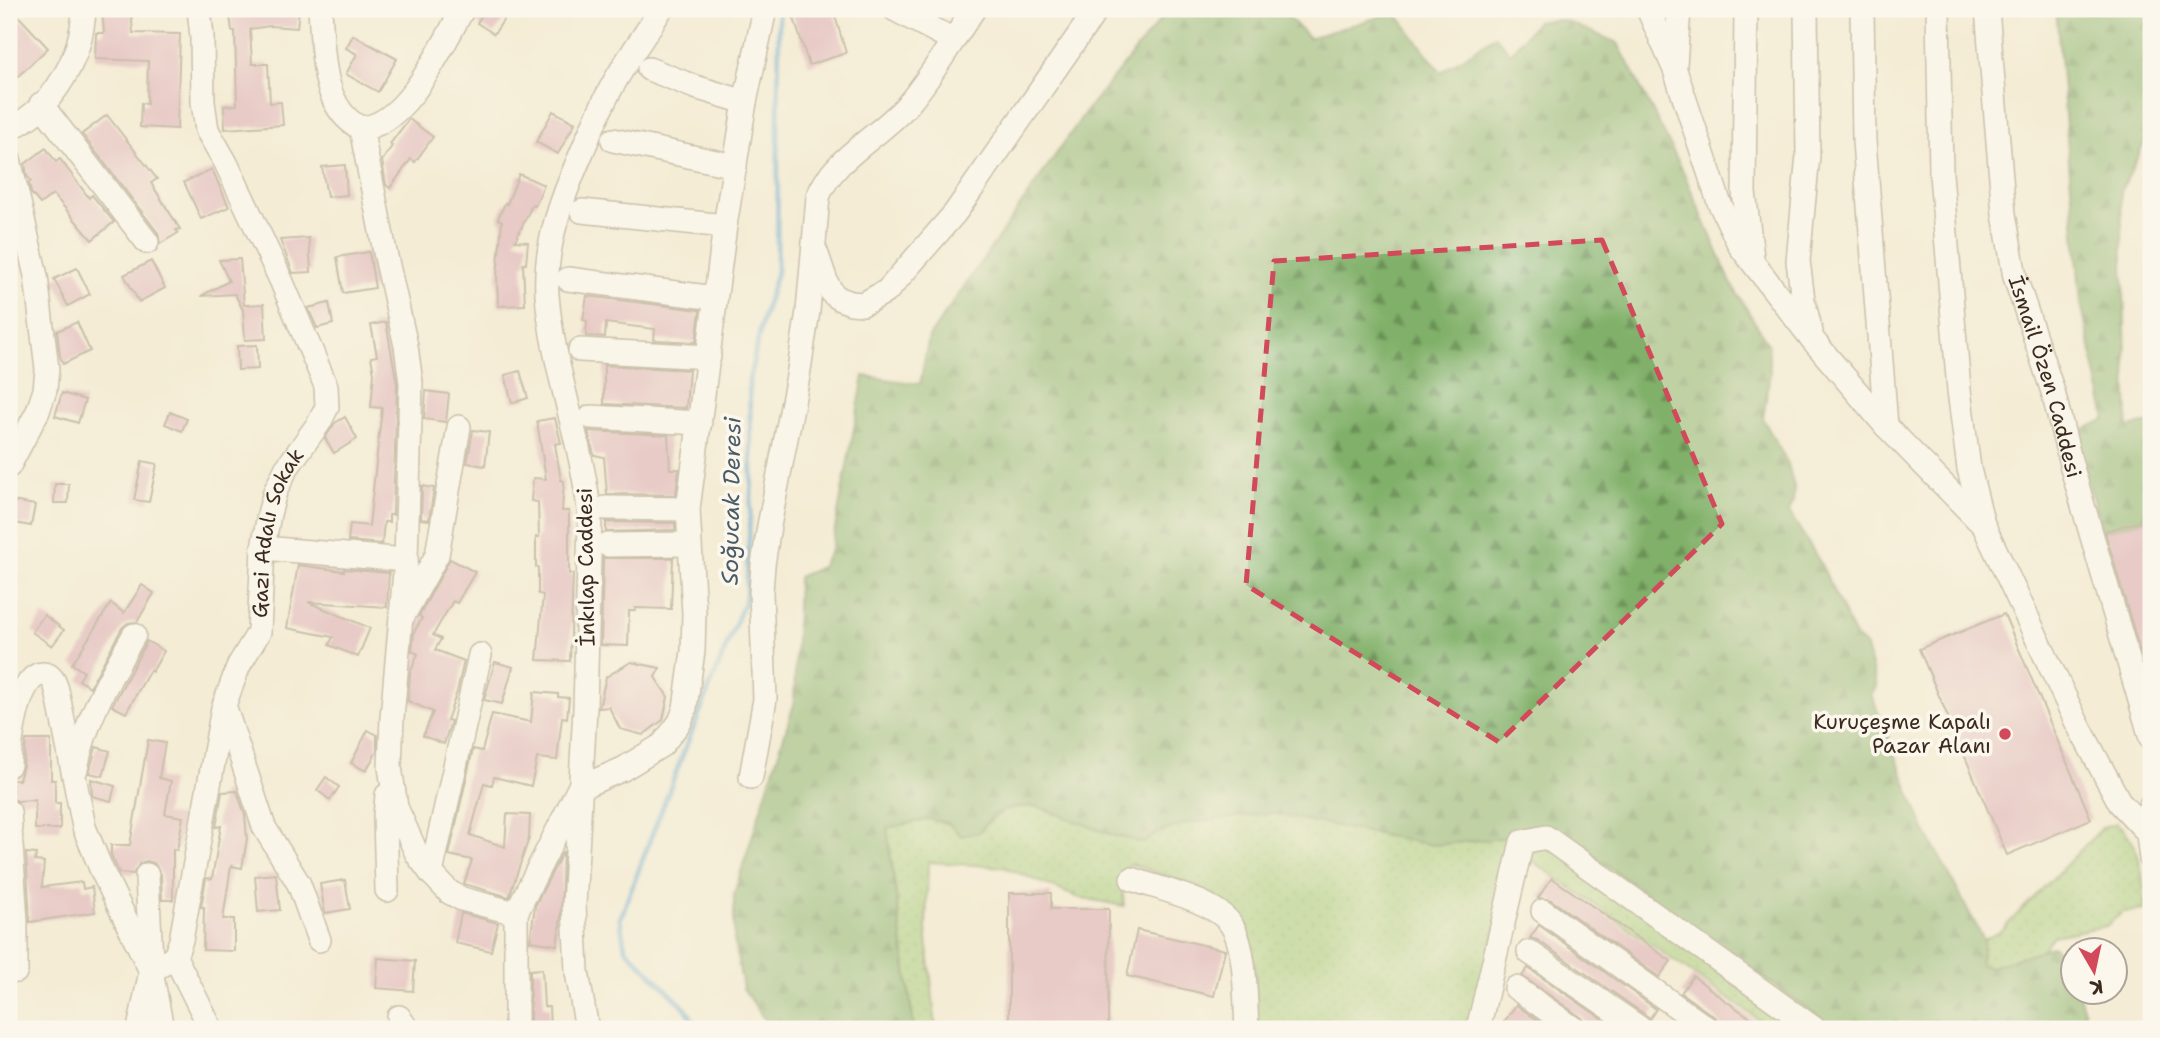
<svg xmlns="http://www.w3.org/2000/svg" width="2160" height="1038" viewBox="0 0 2160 1038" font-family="'Shantell Sans',sans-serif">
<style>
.green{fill:url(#green-dots);stroke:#6e7b4c;stroke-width:2}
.forest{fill:url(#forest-firs);stroke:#5e6d44;stroke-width:2}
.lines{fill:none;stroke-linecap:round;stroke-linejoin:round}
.stream{stroke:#5ea5d4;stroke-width:5}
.building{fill:#d9a0b5}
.minor-casing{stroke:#988b7a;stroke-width:26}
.minor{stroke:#fff;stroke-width:23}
.marked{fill:none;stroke:#d1495b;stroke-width:5;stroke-dasharray:14 9;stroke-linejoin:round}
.poi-dot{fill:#d1495b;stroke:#fbf7ec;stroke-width:2.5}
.labels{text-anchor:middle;stroke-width:7;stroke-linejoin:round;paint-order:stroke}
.street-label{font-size:21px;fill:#3b2a1e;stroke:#fbf7ec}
.poi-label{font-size:21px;fill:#3b2a1e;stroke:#fbf7ec;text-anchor:end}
.water-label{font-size:23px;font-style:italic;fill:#495b67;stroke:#fbf7ec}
</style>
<defs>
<pattern id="green-dots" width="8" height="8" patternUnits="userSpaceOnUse" patternTransform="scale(1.75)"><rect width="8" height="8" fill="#a1cc79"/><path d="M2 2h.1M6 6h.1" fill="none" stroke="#8caf68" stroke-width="1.8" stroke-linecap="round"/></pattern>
<pattern id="forest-firs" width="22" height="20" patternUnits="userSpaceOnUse" patternTransform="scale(1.75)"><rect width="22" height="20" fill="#80b069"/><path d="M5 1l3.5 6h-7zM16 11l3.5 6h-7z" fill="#6a8f56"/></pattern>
</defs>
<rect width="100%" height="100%" fill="#fbf7ec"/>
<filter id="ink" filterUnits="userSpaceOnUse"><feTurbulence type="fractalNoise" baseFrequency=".0143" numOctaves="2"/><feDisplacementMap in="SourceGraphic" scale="14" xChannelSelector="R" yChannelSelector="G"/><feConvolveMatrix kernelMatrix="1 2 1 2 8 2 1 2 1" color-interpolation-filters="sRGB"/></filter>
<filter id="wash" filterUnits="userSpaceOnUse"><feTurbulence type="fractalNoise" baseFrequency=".00686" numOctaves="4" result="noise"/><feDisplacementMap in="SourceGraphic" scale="28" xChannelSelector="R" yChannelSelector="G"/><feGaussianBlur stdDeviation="1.57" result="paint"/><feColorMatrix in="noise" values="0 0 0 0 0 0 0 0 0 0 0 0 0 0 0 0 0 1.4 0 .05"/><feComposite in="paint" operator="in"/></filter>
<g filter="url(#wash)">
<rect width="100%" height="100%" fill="#f4ecd6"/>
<g class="green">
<path d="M1037,806L1112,835L1144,843L1157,833L1187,823L1270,813L1433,845L1560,832L1836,1029H1772L1531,860L1512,863L1471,1029H1259C1256,1001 1256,971 1251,944C1240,892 1173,880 1131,864L1121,871L1124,906L1077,897L1004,867L928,862L926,928L936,1029H914L887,828L929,819L979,832C998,810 1008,807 1037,806Z"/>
<path d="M2116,823C2143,843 2143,879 2145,910L2123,912L2106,926L2053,936L2042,950L1991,967L1980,965L1984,940L2002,930L2103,827Z"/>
</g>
<g class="forest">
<path d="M1169,9H1281L1309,38L1395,12L1441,72L1495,36L1511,53L1537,21L1563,20L1618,43L1682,169L1731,283L1768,344L1770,373L1763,419L1788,464L1794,487L1793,502L1789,512L1820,562L1855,637L1865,644L1877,687L1871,694L1924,828L1984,940L1980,965L1991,967L2053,946C2068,959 2072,973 2072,992L2078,993L2084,1010L2088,1029H1836L1560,832L1433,845L1270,813L1187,823L1157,833L1144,843L1112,835L1036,806L1013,807L993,815L979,832L961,836L948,823L929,819L887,828L914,1029H771L743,988L734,940V894L794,704L798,577L821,567L831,550L864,376L920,384L929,337L1086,111Z"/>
<path d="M2056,9H2151V135H2148L2121,192L2128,427L2151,423V518L2102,532L2074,434L2106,419L2081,303Z"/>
</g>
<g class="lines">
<path class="stream" d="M697,1029L687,1010L625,948L620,919L688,741L746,598L752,476L749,381L762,321L777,272L779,9"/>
</g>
<g id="blocks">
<g class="building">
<path d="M9,9H12L48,48L9,85Z"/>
<path d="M102,9H131L133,33L180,34L177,129L140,127L141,103L147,104L148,61L95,59L96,33H104Z"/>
<path d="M229,9L299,10L297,28L270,26L250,29L252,64H268L270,103L281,102L283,125L225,129L224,106L237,105L235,31H232Z"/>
<path d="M486,9H511L494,34L477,23Z"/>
<path d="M791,9H833L846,53L809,65Z"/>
<path d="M353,35L397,59L378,92L346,74L357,54L346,48Z"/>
<path d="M553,111L575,123L558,154L536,142Z"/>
<path d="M107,115L157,179L151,183L180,229L176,230L178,233L160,244L158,233L82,134Z"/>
<path d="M409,119L433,137L415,162L411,159L390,188L386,185L382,161L392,146L390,144Z"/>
<path d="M46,148L56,162L60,159L89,198L92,195L114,222L92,240L53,194L40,204L31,193L29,183L31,181L27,176L25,164Z"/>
<path d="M345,165L347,195L327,197L322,167Z"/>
<path d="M212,169L229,207L201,219L184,182Z"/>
<path d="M519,174L544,185L535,206L532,205L515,241L528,242L526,264H523L525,305L498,306L497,276L502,221L498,219L505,203L507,204Z"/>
<path d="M309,238L311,272L293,273L280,240Z"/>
<path d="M369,252L375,288L343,293L337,257Z"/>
<path d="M240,259L244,305L264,304L266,339L245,340L243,310L235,294L201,296L229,281L219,260Z"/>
<path d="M151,261L165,288L139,302L124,275Z"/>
<path d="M77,268L90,294L68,306L54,279Z"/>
<path d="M587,296L700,310L696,342L654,340L655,329L606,323L605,337L586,336L587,321L583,320Z"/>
<path d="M329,303L333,324L317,328L308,308Z"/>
<path d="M77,322L90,351L63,364L60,356L57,331Z"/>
<path d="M386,322L397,384L393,515H389V522H384L382,544L348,541L350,524L369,526L382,408L371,407L374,373L371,357L377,356L371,325Z"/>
<path d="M257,345L258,369L238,370L237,346Z"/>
<path d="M604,365L689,370L686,408L604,404Z"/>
<path d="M520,371L528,398L512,403L505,375Z"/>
<path d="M426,391L449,394L446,422L424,419Z"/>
<path d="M62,393L85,400L78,423L55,416Z"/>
<path d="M170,412L187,419L182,431L165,424Z"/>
<path d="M345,417L357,439L334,453L325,438L335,423Z"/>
<path d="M555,418L561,443L555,444L561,480L564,481L562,511H569V574H573L570,661L537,660L543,595L538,594V567H536V537H539L538,502L531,501L533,478L546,479L537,421Z"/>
<path d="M473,430L489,432L485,466L467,463Z"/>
<path d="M588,431L668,435L670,469H679L676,495L607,494L604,457L594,455Z"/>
<path d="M142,461L157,464L149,502L134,500Z"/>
<path d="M55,484H69L68,503H54Z"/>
<path d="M422,486L434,488L429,520L421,519Z"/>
<path d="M13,501L35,505L31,526L9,522Z"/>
<path d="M2151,518V689L2105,531Z"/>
<path d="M606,522L675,523V530L606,532Z"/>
<path d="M603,558H673L671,609L635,608V611H629L628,646L601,645Z"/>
<path d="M450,559L475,572L457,603L453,601L433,635L441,639L435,650L464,661L457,692L447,720L451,721L444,744L423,736L433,712L408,701L410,673L418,654L412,651L414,632L422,618L419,616Z"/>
<path d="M298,565L344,571V569L389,573L387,607L308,602L370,628L358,657L329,645L333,637L287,628Z"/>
<path d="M142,585L154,593L137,622L128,623L122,628L90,687L79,680L84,672L72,664L111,603L124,613Z"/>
<path d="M2004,614L2091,819L2007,855L1919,649Z"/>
<path d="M44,615L64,630L52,646L32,632Z"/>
<path d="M147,641L164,651L152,672L150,670L126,713L112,706Z"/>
<path d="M495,662L513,667L502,704L484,700Z"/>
<path d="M631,662L660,668L655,677L668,697L663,720L643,735L620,729L609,707L599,708L606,677Z"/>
<path d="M534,692L558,694V697L569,698L567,718L562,717L557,760L537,758L531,786L494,777L492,785L484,783L470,835L505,847L507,814L530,815L529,838L509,897L464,884L472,860L449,855L473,749L482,751L492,714L531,722Z"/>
<path d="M368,730L377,735V751L366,771L351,763Z"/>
<path d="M26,740H51V780H55V803H60V829H35V800L17,801L13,799L12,780H19L23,766Z"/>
<path d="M148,740L165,743L159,778L171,781L165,814L183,817L177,850L173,849V900H162L161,874L154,863L147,861L140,863L133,874L119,873L111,855V845H130Z"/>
<path d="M96,747L110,751L103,776L89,773Z"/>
<path d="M326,777L339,787L330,800L317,790Z"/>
<path d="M91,779L115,786L111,801L92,796Z"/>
<path d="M237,791L245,815L247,839L242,868L231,866L223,919H234V951L203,950L204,907H201L206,878L212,879L221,826L216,827L222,792Z"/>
<path d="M563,851L561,917L557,945L530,941L535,906Z"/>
<path d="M26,853L36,854L35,861L44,862L42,887L82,882L83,889L92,887L95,912L30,922Z"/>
<path d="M276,874L280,910L258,912L255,876Z"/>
<path d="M1552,878L1671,961L1659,977L1551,900L1538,898Z"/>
<path d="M345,880L350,909L325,913L320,884Z"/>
<path d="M1009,893H1051V909H1109L1108,1029H1009Z"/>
<path d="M461,913L498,923L491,951L455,943Z"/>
<path d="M1539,925L1656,1009L1650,1018L1537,940L1530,938Z"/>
<path d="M1137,930L1225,950L1214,996L1127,976Z"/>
<path d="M378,958L415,961L413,991L376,988Z"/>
<path d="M1528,968L1617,1029H1588L1582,1018L1522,976Z"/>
<path d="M542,969L544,1007H549L550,1026L530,1027V970Z"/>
<path d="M1693,976L1726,1001L1767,1029H1725L1721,1027L1716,1018L1681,993Z"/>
<path d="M1516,1005L1550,1029H1513L1504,1022Z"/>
</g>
</g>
</g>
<g filter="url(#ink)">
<use href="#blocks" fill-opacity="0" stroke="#988b7a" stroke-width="2"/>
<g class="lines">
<defs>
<g id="minor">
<path d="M320,9C323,47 320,109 361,128C407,126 442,45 463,9"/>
<path d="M894,9L953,40"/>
<path d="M1648,9L1675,70L1719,202L1740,246L1812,339L1886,426L1984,526L2076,721L2120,803L2151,836"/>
<path d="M1746,9L1744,192L1752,257"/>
<path d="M1806,9L1808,155L1798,261L1803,300L1811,332"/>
<path d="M1862,9L1864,141L1886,426"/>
<path d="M1938,9L1941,174L1959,390L1969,469L1983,524"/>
<path id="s1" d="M1987,9L2004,214L2015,277L2053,392L2072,468L2151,738"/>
<path d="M1675,65L1679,9"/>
<path d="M649,69L695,87L745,102"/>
<path d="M41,104L147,242"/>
<path d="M361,128L385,252L406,346L411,383L406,560L392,718L390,767L396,807L417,854L431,873L449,892L462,899L516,913"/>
<path d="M9,129C54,108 82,57 84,9"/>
<path d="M613,140L735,166"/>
<path d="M9,159L36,276L47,369L45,390L38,411L9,466"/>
<path d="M582,211L725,226"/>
<path d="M816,252L827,284L833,294L840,299L851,303L863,304L887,291L955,213L1097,9"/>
<path d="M568,279L715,298"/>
<path d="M580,350L709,357"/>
<path d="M591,417L700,423"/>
<path d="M605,508L688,509"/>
<path d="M608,545L688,544"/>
<path d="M263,548L406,560"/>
<path d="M403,616L437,555L459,427"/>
<path d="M225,708L264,827L299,884L319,940"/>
<path d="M9,765C10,746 17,674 43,674C52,674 55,683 57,690L84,827L102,871L151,971L162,1029"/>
<path d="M76,769C85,720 109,679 134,635"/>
<path d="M751,777L765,699L761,592L763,565L769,526L798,376L808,311L818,197C832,158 884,134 910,102C934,73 953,39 974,9"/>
<path d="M2151,805L2147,826L2151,859"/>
<path d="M9,812L16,922V971"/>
<path d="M431,873L480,655"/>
<path d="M147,875L151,961"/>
<path d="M1132,879C1159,889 1213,900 1230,923C1247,945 1245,1002 1247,1029"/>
<path d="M387,890L385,816L387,795"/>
<path d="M1543,911L1708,1029"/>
<path d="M1529,952L1641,1029"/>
<path d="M175,957L211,1029"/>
<path d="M1516,988L1574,1029"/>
<path d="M399,1017L407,1029"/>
<path id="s2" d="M139,1029L151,971L175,957L181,940L223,708L239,665L259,632L263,548L269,514L275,492L286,469L319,423L327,407L326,386L281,280L226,163L207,130L203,102L202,37L199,9"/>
<path d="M516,1029V913L579,788L623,769L662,745L680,722L685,708L693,651L694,613L688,509L725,226L745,102L765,9"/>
<path d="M587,1029L577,972L574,905L585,709L590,519C583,443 553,371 547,295C544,244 562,198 582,152C590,133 598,113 608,94C623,64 644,37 661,9"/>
<path d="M1478,1029L1522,842L1546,837L1815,1029"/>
</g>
</defs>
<use href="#minor" class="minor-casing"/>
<use href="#minor" class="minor"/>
</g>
</g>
<path d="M0 0H2160V1038H0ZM1602,240L1722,524L1499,742L1246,585L1274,261Z" fill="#f4ecd6" fill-opacity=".55" fill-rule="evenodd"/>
<path class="marked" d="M1602,240L1722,524L1499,742L1246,585L1274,261Z"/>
<circle class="poi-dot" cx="2005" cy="734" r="7"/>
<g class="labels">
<g class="street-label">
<text dy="7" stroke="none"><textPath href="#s1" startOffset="374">İsmail Özen Caddesi</textPath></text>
<text dy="7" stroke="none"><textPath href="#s2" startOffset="527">Gazi Adalı Sokak</textPath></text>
<text transform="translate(586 567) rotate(-91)" y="7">İnkılap Caddesi</text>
</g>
<g class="poi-label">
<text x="1991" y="729">Kuruçeşme Kapalı<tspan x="1991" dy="24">Pazar Alanı</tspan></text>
</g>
<g class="water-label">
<text transform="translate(731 501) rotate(-89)" y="8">Soğucak Deresi</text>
</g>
</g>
<rect width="2160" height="1038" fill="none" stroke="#fbf7ec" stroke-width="35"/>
<g transform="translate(2094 971) rotate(171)"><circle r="33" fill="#fbf7ec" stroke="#aea59a" stroke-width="2"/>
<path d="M0-5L12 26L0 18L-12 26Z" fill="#d1495b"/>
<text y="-10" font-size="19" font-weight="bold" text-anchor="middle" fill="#3b2a1e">K</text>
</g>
</svg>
